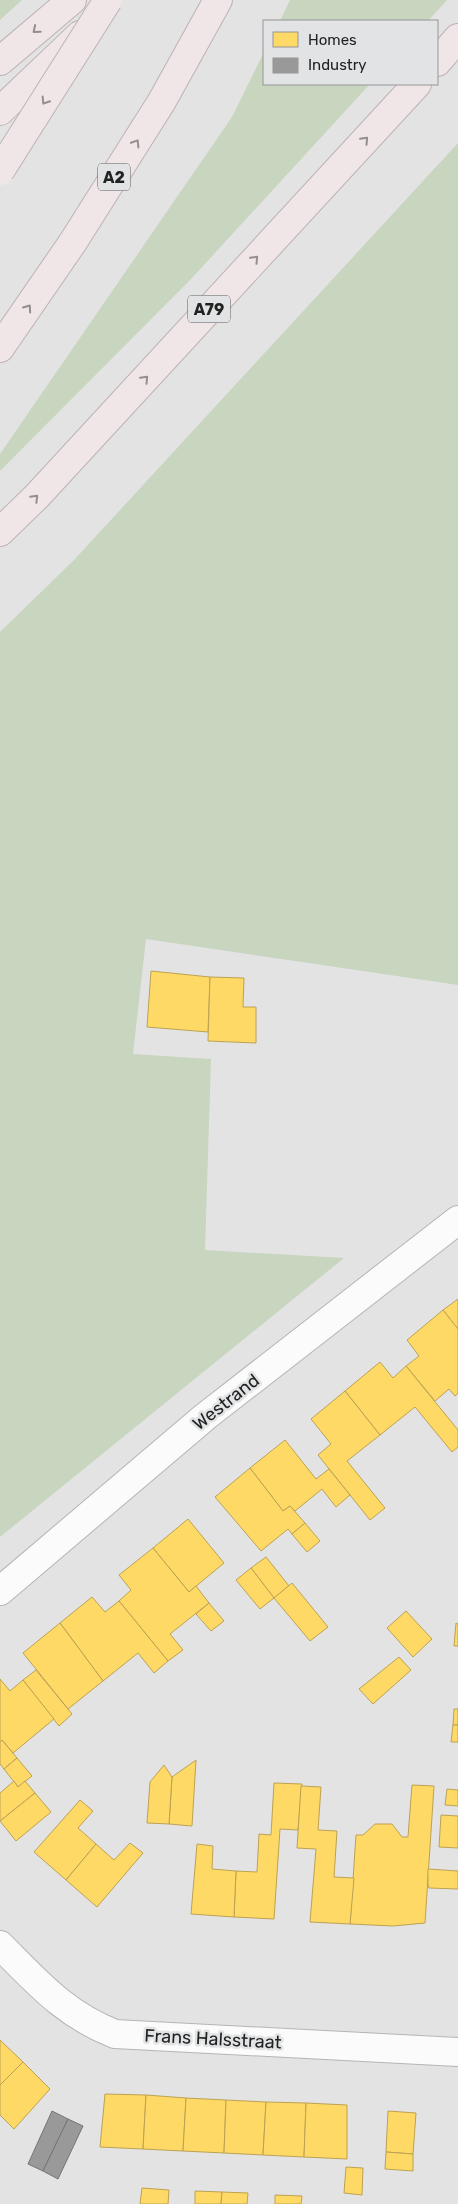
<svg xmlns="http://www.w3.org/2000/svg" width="458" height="2204" viewBox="0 0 458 2204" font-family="Rubik,sans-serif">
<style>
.green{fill:#c8d5bf}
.homes{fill:#ffd966;stroke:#bca252}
.industry{fill:#999;stroke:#757575}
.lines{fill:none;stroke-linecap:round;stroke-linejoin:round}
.street-casing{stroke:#b5b5b6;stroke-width:30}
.highway-casing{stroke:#bcb2b4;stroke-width:30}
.street{stroke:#fbfbfb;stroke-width:28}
.highway{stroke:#f0e6e8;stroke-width:28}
.highway-bridge-casing{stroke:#bcb2b4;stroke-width:30;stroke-linecap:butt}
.highway-bridge{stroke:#f0e6e8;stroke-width:28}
.oneway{stroke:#938e8f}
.labels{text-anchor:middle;stroke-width:5;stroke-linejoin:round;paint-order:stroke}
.shield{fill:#e2e3e5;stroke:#5b5c5c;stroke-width:1}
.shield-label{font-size:16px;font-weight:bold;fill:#212222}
.street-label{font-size:18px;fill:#212222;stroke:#e2e3e5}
</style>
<rect width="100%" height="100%" fill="#e3e3e4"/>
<g class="green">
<path d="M0,0H22L0,20Z"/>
<path d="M290,0H447L428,21H280Z"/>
<path d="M264,52V84H370L192,278L0,471V454L232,117Z"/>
<path d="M458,143V985L146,939L133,1054L211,1059L205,1250L344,1258L0,1537V632L74,560Z"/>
</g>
<g class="homes">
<path d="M151,971L210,977L208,1032L147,1027Z"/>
<path d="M210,977L244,978L243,1007H256V1043L208,1041Z"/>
<path d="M458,1299V1329L443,1310Z"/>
<path d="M443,1310L458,1329V1393L455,1396L449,1389L435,1401L406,1366L419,1356L407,1340Z"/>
<path d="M380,1362L393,1378L406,1366L458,1430V1447L452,1452L415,1407L380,1435L345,1391Z"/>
<path d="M345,1391L380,1435L347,1461L385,1508L370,1520L318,1455L331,1444L311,1419Z"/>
<path d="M285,1440L316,1479L329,1469L350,1495L336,1507L322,1489L295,1511L290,1506L283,1511L250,1468Z"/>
<path d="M250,1468L283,1511L290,1506L305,1523L292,1534L288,1529L261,1551L215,1497Z"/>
<path d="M188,1519L224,1563L189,1592L153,1548Z"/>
<path d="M305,1523L320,1541L307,1552L292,1534Z"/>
<path d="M153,1548L189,1592L196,1586L209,1603L170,1634L183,1650L168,1661L119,1601L131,1590L119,1575Z"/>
<path d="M266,1557L289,1586L274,1598L251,1568Z"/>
<path d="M251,1568L274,1598L260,1609L236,1580Z"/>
<path d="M292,1583L328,1627L310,1641L274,1598Z"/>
<path d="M92,1597L105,1612L119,1601L168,1661L154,1673L138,1653L103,1681L60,1623Z"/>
<path d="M209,1603L224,1621L211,1631L196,1614Z"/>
<path d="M406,1611L432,1639L413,1657L387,1628Z"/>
<path d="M60,1623L103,1681L68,1709L23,1653Z"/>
<path d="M456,1623L458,1624V1646H454Z"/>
<path d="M399,1657L411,1670L373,1704L359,1689Z"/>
<path d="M36,1670L72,1714L59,1726L23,1680Z"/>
<path d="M0,1679L10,1691L23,1680L54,1719L13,1753L2,1740L0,1742Z"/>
<path d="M454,1709H458V1725H453Z"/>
<path d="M453,1725H458V1742H451Z"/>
<path d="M2,1740L17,1758L4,1769L0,1764V1742Z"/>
<path d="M17,1758L32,1776L18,1787L4,1769Z"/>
<path d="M196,1760L192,1826L169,1824L172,1777Z"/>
<path d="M164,1765L172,1777L169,1824L147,1823L150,1782Z"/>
<path d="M14,1781L18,1787L25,1781L35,1793L0,1821V1793Z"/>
<path d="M274,1783L302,1784L298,1830L280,1829L274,1919L234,1917L236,1871L257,1872L259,1834L271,1835Z"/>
<path d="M412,1785L434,1786L425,1923L393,1926L350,1924L356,1835H363L375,1824H392L402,1837H408Z"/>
<path d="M301,1786L321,1787L318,1830L337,1831L334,1877L354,1878L350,1924L310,1922L316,1849L297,1848Z"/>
<path d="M447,1789L458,1790V1806L445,1805Z"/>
<path d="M35,1793L51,1812L16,1841L0,1821Z"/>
<path d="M80,1800L93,1811L78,1828L96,1844L66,1880L34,1852Z"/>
<path d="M441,1815L458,1816V1848L439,1847Z"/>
<path d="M130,1843L143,1853L97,1907L66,1880L96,1844L114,1860Z"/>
<path d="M197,1844L213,1846L212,1869L236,1871L234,1917L191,1914Z"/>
<path d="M428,1869L458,1871V1889L429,1888L428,1885Z"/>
<path d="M0,2040L23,2062L0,2085Z"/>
<path d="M23,2062L50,2089L14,2129L0,2115V2085Z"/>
<path d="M105,2094L146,2095L143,2149L100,2147Z"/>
<path d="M146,2095L186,2098L183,2151L143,2149Z"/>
<path d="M186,2098L226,2100L224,2153L183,2151Z"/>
<path d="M226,2100L266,2102L263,2155L224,2153Z"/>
<path d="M266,2102L306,2103L304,2157L263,2155Z"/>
<path d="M306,2103L347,2105V2159L304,2157Z"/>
<path d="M388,2111L416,2113L413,2154L386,2152Z"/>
<path d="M386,2152L413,2154V2171L385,2169Z"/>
<path d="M346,2167L363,2168L362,2195L344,2193Z"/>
<path d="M142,2188L169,2190L168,2204H140Z"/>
<path d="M195,2191L222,2192L221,2204H195Z"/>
<path d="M222,2192L248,2193L247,2204H221Z"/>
<path d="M275,2195L302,2196L301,2204H275Z"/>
</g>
<g class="industry">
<path d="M52,2111L68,2119L43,2171L28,2164Z"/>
<path d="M68,2119L83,2126L58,2179L43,2171Z"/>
</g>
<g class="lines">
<defs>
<g id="street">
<path d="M0,1591L206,1416L458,1220"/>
<path d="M0,1945C37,1982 64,2014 115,2034L458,2052"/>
</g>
<g id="highway">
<path d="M0,61L72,0"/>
<path d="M437,62L458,38"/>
<path d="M0,111L80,35"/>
<path d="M0,348L73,242L162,101L218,0"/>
<path d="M0,532L37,496L417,84"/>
</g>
</defs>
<use href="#street" class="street-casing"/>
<use href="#highway" class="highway-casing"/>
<use href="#street" class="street"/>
<use href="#highway" class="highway"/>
<defs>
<path id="highway-bridge" d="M0,171L108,0"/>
</defs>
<use href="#highway-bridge" class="highway-bridge-casing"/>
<use href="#highway-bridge" class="highway-bridge"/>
</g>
<defs><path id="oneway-chevron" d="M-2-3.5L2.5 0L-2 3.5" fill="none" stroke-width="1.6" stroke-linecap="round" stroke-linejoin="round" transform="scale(1.25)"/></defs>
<g class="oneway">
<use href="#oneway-chevron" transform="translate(36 30) rotate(140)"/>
<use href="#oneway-chevron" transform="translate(45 101) rotate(122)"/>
<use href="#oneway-chevron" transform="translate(365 140) rotate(-47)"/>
<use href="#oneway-chevron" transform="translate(136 143) rotate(-58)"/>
<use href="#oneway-chevron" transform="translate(255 259) rotate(-47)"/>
<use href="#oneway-chevron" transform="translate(28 308) rotate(-55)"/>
<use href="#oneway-chevron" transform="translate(145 379) rotate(-47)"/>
<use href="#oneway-chevron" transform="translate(35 498) rotate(-45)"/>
</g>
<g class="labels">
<g class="shield">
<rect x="98" y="163.5" width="32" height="27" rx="4"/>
<rect x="188" y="295.5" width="42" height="27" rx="4"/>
</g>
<g class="shield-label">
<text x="114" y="183">A2</text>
<text x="209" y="315">A79</text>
</g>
<g class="street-label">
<text transform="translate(226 1402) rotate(-38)" y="6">Westrand</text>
<text transform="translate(213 2039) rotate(3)" y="6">Frans Halsstraat</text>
</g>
</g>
<rect x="263" y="20" width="175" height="65" fill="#e2e3e5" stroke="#959697"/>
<rect x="273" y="32" width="25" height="15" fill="#ffd966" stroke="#959697"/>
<text x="308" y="45" font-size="15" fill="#212222">Homes</text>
<rect x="273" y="58" width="25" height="15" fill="#999999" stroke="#959697"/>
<text x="308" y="70" font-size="15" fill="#212222">Industry</text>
</svg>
